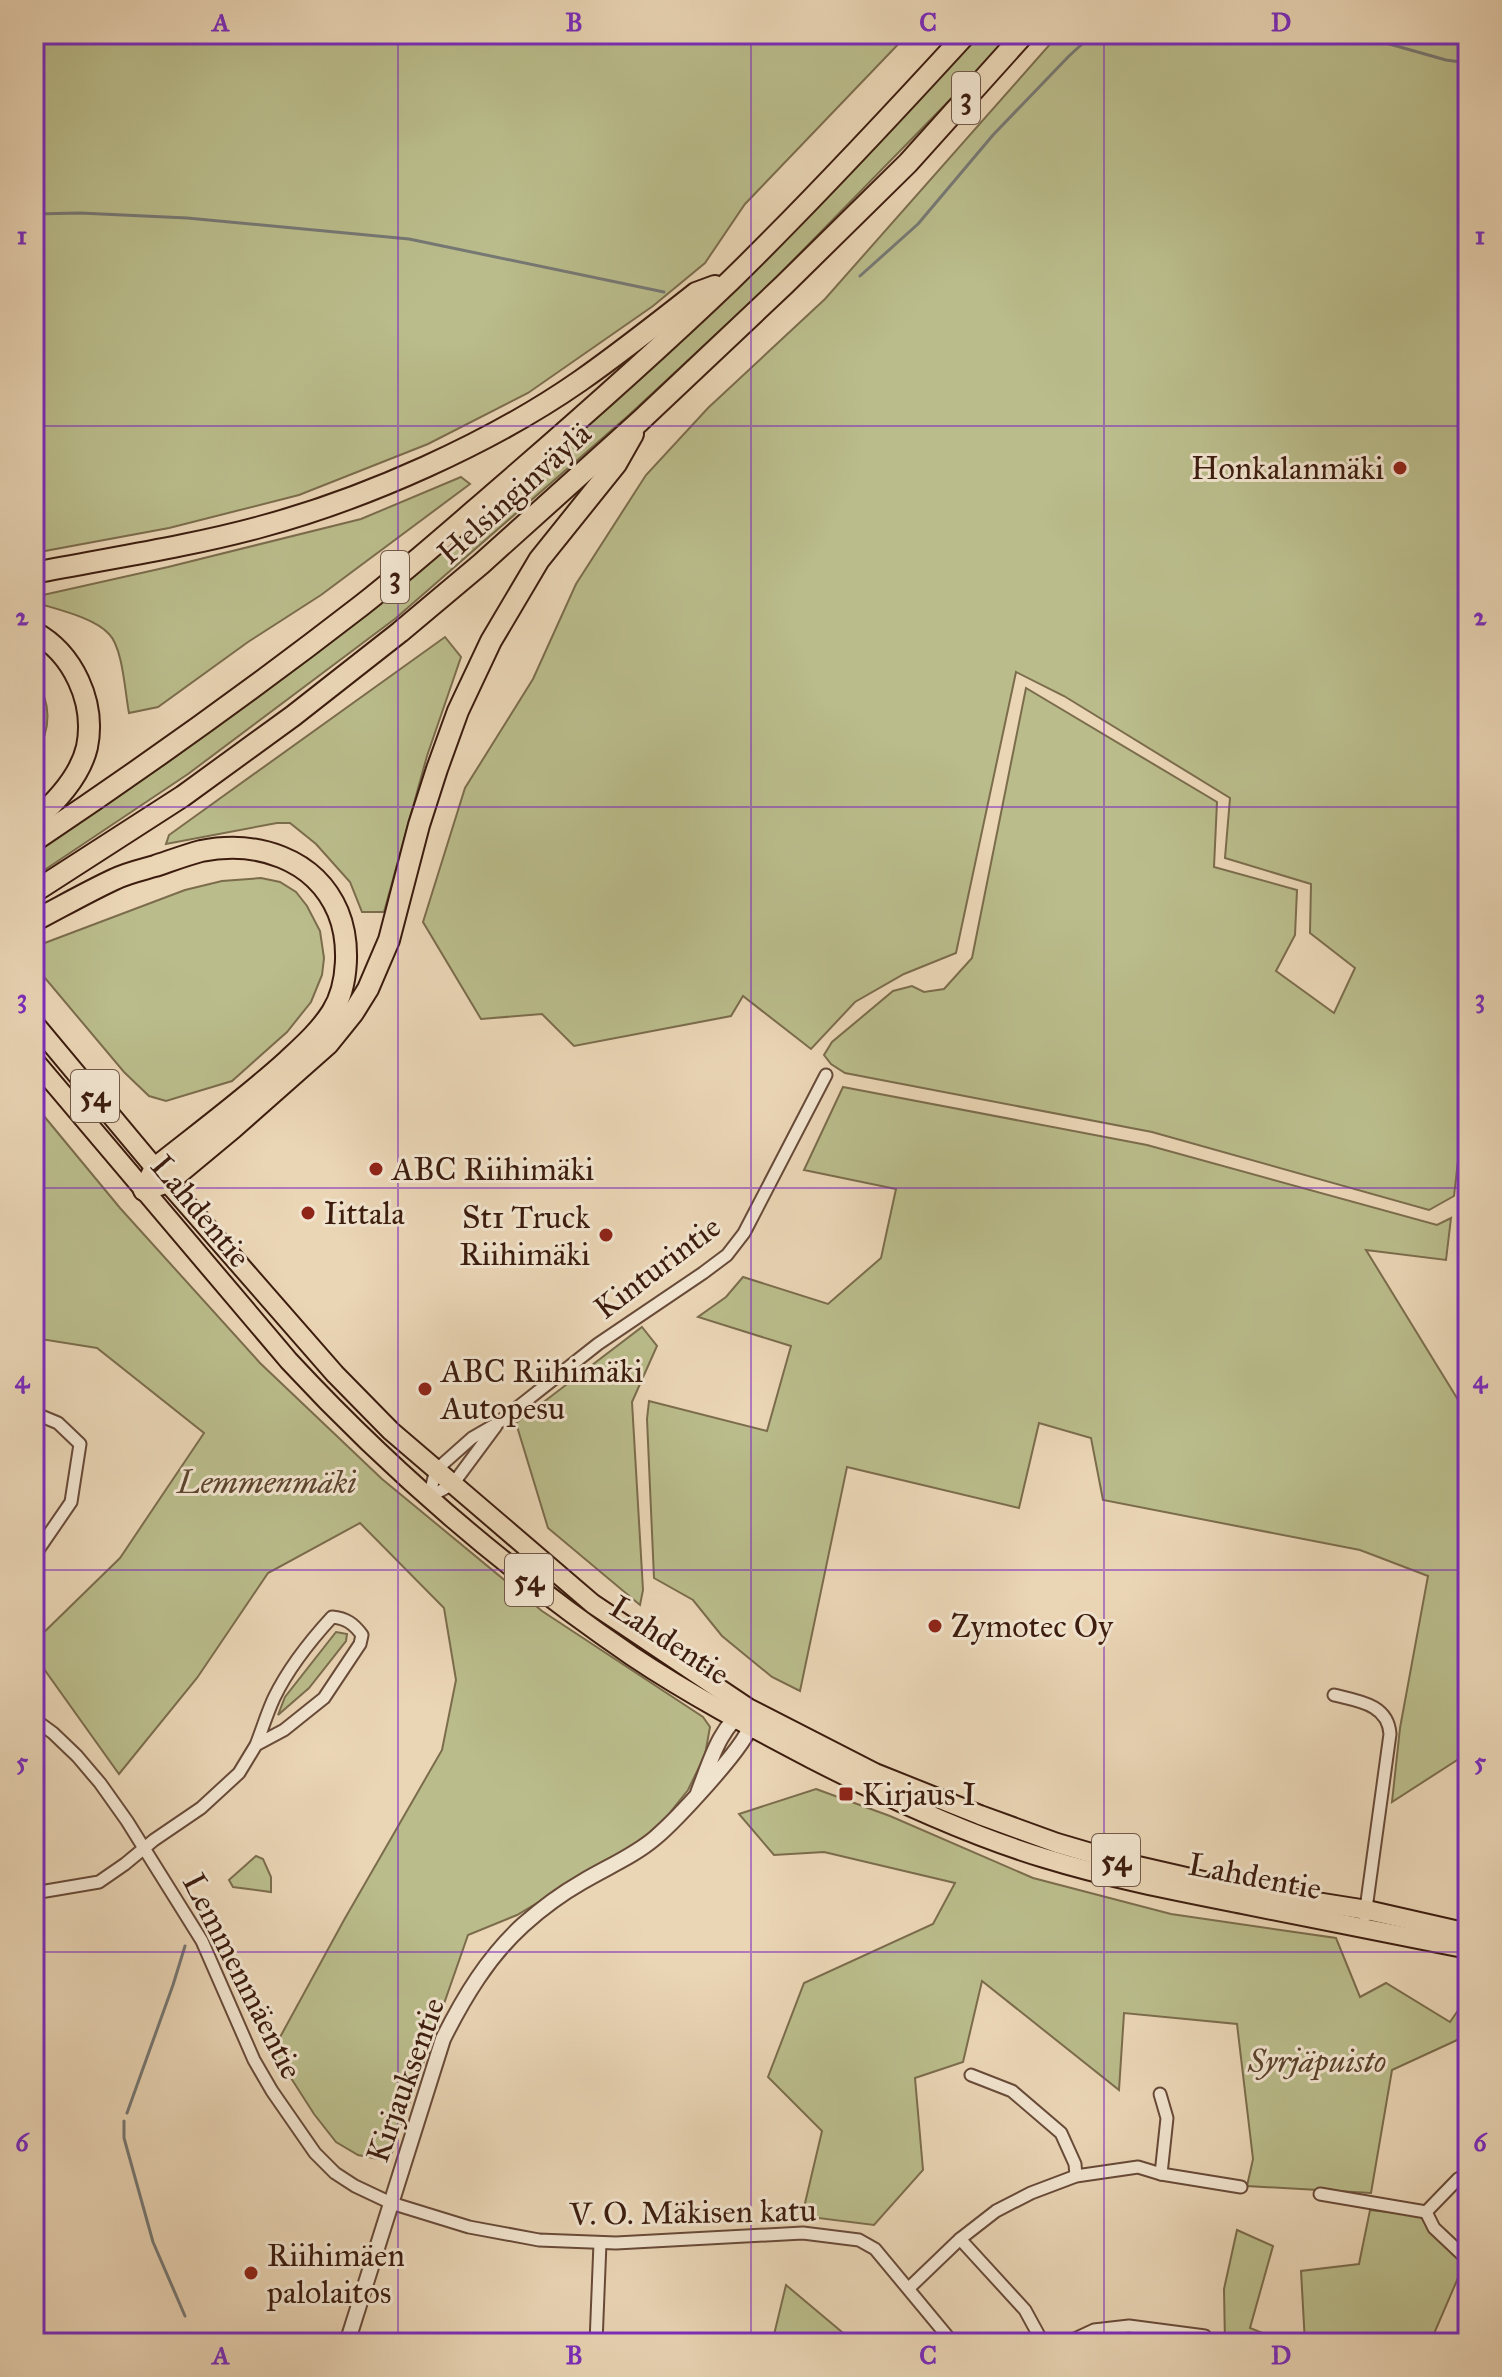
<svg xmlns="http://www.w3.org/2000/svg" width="1502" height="2377" viewBox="0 0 1502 2377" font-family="'IM FELL Great Primer',serif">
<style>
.green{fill:#babc8b;stroke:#7b6c4c;stroke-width:2}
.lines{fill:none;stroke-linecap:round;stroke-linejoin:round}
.stream{stroke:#767874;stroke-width:3}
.minor-casing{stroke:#684a38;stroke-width:15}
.tertiary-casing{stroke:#684a38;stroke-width:18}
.primary-casing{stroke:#3c1c0e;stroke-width:22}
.motorway-casing{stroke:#3c1c0e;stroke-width:24}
.minor{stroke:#f1e4cf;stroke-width:11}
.tertiary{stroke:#f1e4cf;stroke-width:14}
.primary{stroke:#ead5b5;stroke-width:18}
.motorway{stroke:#ead5b5;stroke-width:20}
.grid{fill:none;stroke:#7b2cbf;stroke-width:2;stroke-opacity:0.55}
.poi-dot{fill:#8f2418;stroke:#f1e4cf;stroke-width:3}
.labels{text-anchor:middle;stroke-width:6;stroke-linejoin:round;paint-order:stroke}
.shield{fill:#f1e4cf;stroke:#725848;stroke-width:2}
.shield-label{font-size:30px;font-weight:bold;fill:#3c1c0e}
.poi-label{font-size:32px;fill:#3c1c0e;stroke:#f1e4cf;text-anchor:start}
.street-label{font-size:32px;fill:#3c1c0e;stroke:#f1e4cf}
.park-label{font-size:32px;font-style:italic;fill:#5c442d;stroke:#f1e4cf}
.neatline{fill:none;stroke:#7b2cbf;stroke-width:3}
.grid-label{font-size:26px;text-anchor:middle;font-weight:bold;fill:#7b2cbf}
</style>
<rect width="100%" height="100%" fill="#ead5b5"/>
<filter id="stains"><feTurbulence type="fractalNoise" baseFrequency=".0025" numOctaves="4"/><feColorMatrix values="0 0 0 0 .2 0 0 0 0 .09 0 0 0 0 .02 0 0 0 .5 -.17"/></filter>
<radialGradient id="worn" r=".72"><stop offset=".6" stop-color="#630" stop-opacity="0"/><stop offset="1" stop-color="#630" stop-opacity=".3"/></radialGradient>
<g class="green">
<path d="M49,34H908L745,204L705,263L653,306L528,393L428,444L299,495L169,528L34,553V56Z"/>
<path d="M980,34H1010L983,66L765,289L629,415L396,618L188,774L34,877V851L175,757L383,600L616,401L751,270Z"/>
<path d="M1059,34H1468V1098L1465,1099L1454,1196L1429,1210L1152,1132L845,1073L831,1064L824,1055L832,1042L893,991L912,986L924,992L944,989L972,958L1026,688L1217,802L1214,867L1297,890L1295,935L1276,971L1334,1013L1355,968L1310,933L1311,884L1225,858L1230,798L1064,696L1016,672L956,953L904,974L855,1002L811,1049L743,996L731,1016L574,1046L542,1014L481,1019L423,922L465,788L533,679L576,584L646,475L708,408L825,299Z"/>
<path d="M461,477L470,484L321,595L248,642L158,707L129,713C125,693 123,648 109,634C94,617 55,609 34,602V597L168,567L361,519Z"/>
<path d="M445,637L461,657L427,756L384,912H362L350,882L316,844L290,823H277L166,844L169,835Z"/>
<path d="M34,674C51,703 53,728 34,757Z"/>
<path d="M261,878L280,882L296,892L307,906L320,931L324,958L322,975L311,1002L287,1032L232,1081L166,1101L149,1096L124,1072L34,965V947L185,890L222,881Z"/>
<path d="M843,1087L1147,1145L1437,1225L1451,1218L1446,1260L1366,1250L1468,1416V1753L1392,1802L1400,1728L1428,1576L1360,1550L1103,1500L1091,1438L1039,1423L1019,1508L847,1467L800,1691L772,1677L722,1636L693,1600L654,1578L647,1419L649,1401L767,1431L791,1346L698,1317L726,1297L743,1277L828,1304L881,1258L896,1189L804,1170Z"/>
<path d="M34,1104L120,1208L260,1363L382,1479L542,1611L703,1717L710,1727L705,1755L688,1790L668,1815L649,1833L626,1850L517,1915L468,1935L389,2161L358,2155L336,2142L314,2114L273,2050L344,1920L442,1750L456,1680L444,1608L360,1523L268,1573L197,1678L119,1774L34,1655V1642L120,1558L204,1433L97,1348L34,1338Z"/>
<path d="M642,1327L657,1346L632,1402L643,1590L640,1605L548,1528L516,1423Z"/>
<path d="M336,1632L347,1634L346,1641L309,1688L278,1715L285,1697Z"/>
<path d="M816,1789L890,1816L1033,1878L1171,1914L1336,1938L1360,1997L1386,1983L1450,2022L1468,1996V2035L1392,2070L1371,2193L1247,2186L1253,2159L1237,2024L1124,2013L1119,2090L982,1981L963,2062L915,2078L923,2170L874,2225L802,2216L822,2131L768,2077L804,1983L933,1924L955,1883L824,1852L774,1855L739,1814Z"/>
<path d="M256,1856L263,1859L271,1877V1892L233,1887L229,1880Z"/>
<path d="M1370,2210L1424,2216L1464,2264L1430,2343H1305L1301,2271L1359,2264Z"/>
<path d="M1237,2230L1273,2246L1250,2328L1287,2343H1225L1224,2289Z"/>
<path d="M786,2285L855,2343H772Z"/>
</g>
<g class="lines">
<g class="stream">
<path d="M1354,34L1446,60L1468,63"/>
<path d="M34,214L80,213L187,218L409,239L664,292"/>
<path d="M860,276L918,224L993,135L1069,56L1093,34"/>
<path d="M127,2113L173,1985L185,1946"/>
<path d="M124,2121V2138L153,2242L185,2316"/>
</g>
<defs>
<g id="minor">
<path d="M34,1413L58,1423L80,1444L71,1502L34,1556"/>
<path d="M429,1497L436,1470L472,1438L498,1423L598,1344L703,1273L727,1255L744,1233L826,1075"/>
<path d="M429,1497L453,1484L496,1426"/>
<path d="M1334,1695C1358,1701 1388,1704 1390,1734L1365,1916"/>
<path d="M34,1719L53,1733L77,1756L100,1783L127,1821L202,1941L254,2060L272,2091L315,2153L335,2173L355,2186L391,2203L469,2227L539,2240L616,2243L803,2233L859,2240L875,2249L953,2343"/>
<path d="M34,1893L99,1882L125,1864L154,1840L201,1808L239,1773L256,1745L284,1730L324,1698L360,1644L362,1635C354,1624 346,1618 332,1617C310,1641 288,1669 274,1698C267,1713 262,1730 256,1745"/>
<path d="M971,2075L1012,2091L1061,2133L1075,2164L1076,2176"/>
<path d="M1160,2094L1167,2118L1161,2174"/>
<path d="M1320,2194L1426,2212"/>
<path d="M1426,2212L1434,2228L1468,2260"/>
<path d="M1426,2212L1458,2179L1468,2174"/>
<path d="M960,2239L1025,2310L1043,2343"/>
<path d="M909,2288L960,2239L996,2211L1031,2193L1076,2176L1138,2167L1161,2174L1241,2187"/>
<path d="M596,2343L600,2243"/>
<path d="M1066,2343L1094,2330L1129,2326L1205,2336"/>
</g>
<path id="tertiary" d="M347,2343L443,2039C464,1997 488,1957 523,1925C541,1909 561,1894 582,1882C607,1867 634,1856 655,1838C674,1822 746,1746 750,1726C751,1721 748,1713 748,1708C719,1726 710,1763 698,1793"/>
<g id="primary">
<path d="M34,1023L155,1168L335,1374L391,1431L593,1604L748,1708L875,1773L980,1815L1057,1843L1125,1863L1247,1891L1367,1910L1468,1933"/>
<path d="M34,1060L289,1361C391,1471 508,1571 632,1656C690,1695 753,1728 814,1760C888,1798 965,1834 1044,1858C1109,1878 1176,1891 1242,1904C1317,1919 1393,1934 1468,1949"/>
</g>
<g id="motorway">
<path d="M34,573C110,558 186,547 260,527C365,499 491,443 580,381C620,353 658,323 696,293L715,286"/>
<path d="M34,632C73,653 96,702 87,747C80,777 56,802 34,821"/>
<path d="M34,841C146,766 255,688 362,605C414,564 463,520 513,477C587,413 660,348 730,281C812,201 889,118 966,34"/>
<path d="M34,892L183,796L293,716L400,632L481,564L640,421L784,285L908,163L1024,34"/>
<path d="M34,921C61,907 87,892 115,879C127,873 141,870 155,866C170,861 186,855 201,851C256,840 315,858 338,912C350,941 349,985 332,1012C320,1031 303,1046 287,1061C245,1099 199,1133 155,1168L144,1190"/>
<path d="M144,1190L168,1182L233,1128L328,1044L353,1013L368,989L389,940L419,825L437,769L458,711L491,641L539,560L616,464L633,434"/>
</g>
</defs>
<use href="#minor" class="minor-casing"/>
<use href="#tertiary" class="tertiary-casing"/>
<use href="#primary" class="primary-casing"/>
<use href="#motorway" class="motorway-casing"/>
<use href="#minor" class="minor"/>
<use href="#tertiary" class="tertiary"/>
<use href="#primary" class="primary"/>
<use href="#motorway" class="motorway"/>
</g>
<path class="grid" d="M398,34V2343M751,34V2343M1104,34V2343M34,426H1468M34,807H1468M34,1188H1468M34,1570H1468M34,1952H1468"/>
<g class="poi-dot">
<circle cx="1400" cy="468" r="8"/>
<circle cx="376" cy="1169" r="8"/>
<circle cx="308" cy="1213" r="8"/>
<circle cx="606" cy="1235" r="8"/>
<circle cx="425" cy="1389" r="8"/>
<circle cx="935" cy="1626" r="8"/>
<rect x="838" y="1786" width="16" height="16" rx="4"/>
<circle cx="251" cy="2273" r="8"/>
</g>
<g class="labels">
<g class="shield">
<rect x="952" y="72" width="28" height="52" rx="6"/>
<rect x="381" y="551" width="28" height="52" rx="6"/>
<rect x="71" y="1070" width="48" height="52" rx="6"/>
<rect x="505" y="1554" width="48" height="52" rx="6"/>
<rect x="1092" y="1834" width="48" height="52" rx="6"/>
</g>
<g class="shield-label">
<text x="966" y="108">3</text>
<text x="395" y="587">3</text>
<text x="95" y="1106">54</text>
<text x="529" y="1590">54</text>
<text x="1116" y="1870">54</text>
</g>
<g class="poi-label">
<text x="1384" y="479" text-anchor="end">Honkalanmäki</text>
<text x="392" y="1180">ABC Riihimäki</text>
<text x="324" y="1224">Iittala</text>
<text x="590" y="1228" text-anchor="end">St1 Truck<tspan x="590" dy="37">Riihimäki</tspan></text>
<text x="441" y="1382">ABC Riihimäki<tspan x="441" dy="37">Autopesu</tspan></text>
<text x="951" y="1637">Zymotec Oy</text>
<text x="862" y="1805">Kirjaus I</text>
<text x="267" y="2266">Riihimäen<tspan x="267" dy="37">palolaitos</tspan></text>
</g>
<g class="street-label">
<text transform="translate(514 493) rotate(-42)" y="11">Helsinginväylä</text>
<text transform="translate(201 1211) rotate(50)" y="11">Lahdentie</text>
<text transform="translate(657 1267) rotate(-37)" y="11">Kinturintie</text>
<text transform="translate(670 1640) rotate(33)" y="11">Lahdentie</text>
<text transform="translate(1255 1876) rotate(11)" y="11">Lahdentie</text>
<text transform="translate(243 1976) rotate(63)" y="11">Lemmenmäentie</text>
<text transform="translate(405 2080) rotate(-70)" y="11">Kirjauksentie</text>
<text transform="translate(693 2212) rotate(-1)" y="11">V. O. Mäkisen katu</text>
</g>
<g class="park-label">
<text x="267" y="1493">Lemmenmäki</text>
<text x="1317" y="2072">Syrjäpuisto</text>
</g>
</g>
<rect width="1502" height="2377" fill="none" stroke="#ead5b5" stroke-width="88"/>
<rect x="44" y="44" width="1414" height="2289" class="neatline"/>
<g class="grid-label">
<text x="221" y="31">A</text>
<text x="574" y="31">B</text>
<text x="928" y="31">C</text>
<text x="1281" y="31">D</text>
<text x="22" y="244">1</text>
<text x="1480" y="244">1</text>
<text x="22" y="625">2</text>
<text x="1480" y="625">2</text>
<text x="22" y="1007">3</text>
<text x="1480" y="1007">3</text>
<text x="22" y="1388">4</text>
<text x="1480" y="1388">4</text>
<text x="22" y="1770">5</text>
<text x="1480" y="1770">5</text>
<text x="22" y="2151">6</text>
<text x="1480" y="2151">6</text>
<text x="221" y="2364">A</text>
<text x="574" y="2364">B</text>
<text x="928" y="2364">C</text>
<text x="1281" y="2364">D</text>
</g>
<rect width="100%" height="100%" filter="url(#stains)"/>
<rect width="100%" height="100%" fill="url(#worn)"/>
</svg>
